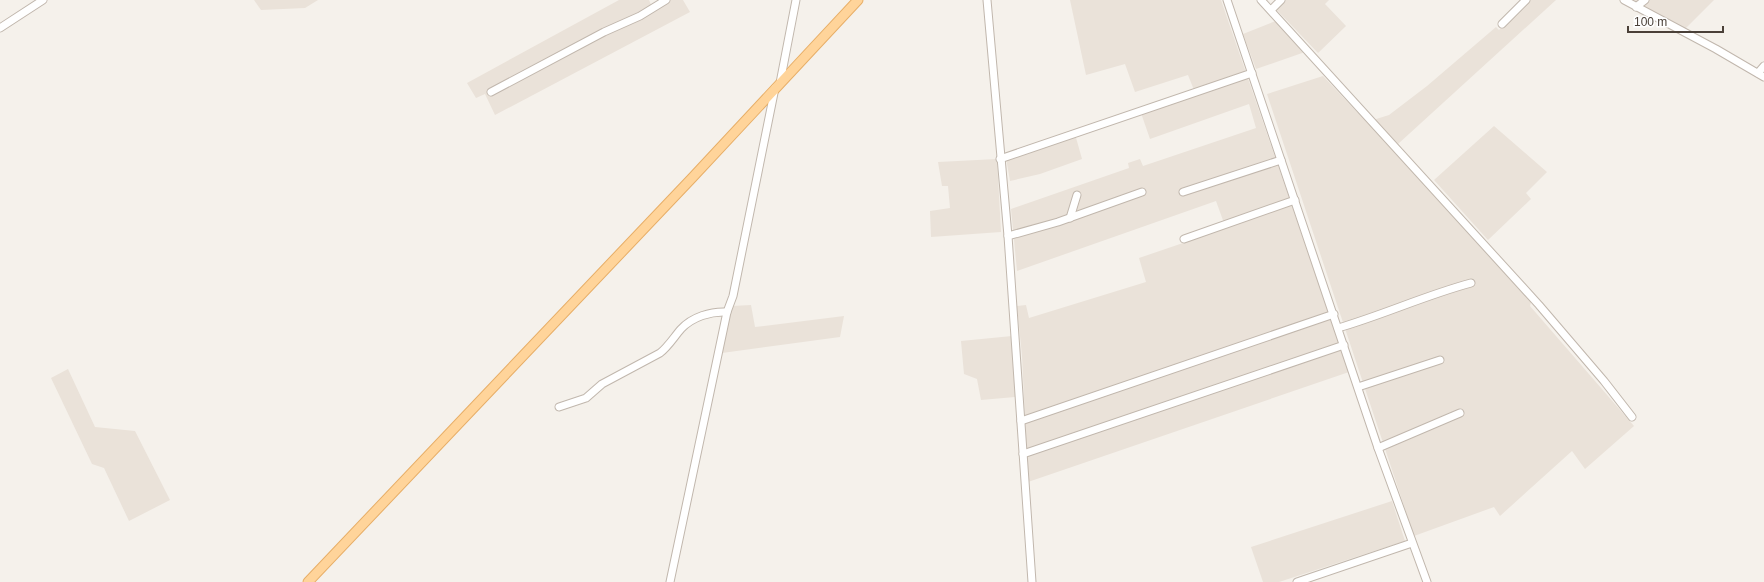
<svg xmlns="http://www.w3.org/2000/svg" width="1764" height="582" viewBox="0 0 1764 582" font-family="Helvetica,sans-serif">
<style>
.residential{fill:#eae2d9}
.lines{fill:none;stroke-linecap:round;stroke-linejoin:round}
.minor-casing{stroke:#c1b7ad;stroke-width:9}
.major-casing{stroke:#e7ae67;stroke-width:11}
.minor{stroke:#fff;stroke-width:7}
.major{stroke:#ffd49a;stroke-width:9}
</style>
<rect width="100%" height="100%" fill="#f5f1eb"/>
<g class="residential">
<path d="M254,0H318L305,8L261,10Z"/>
<path d="M619,0H649L653,9L671,0H683L690,12L495,115L485,94L476,98L467,83Z"/>
<path d="M1070,0H1221L1349,372L1028,482L1022,356L1017,306L1026,305L1029,318L1146,282L1139,258L1183,243L1181,237L1224,223L1216,201L1017,271L1011,209L1129,168L1128,163L1140,159L1143,166L1256,128L1249,104L1150,139L1141,113L1194,90L1188,75L1135,92L1125,64L1086,75Z"/>
<path d="M1284,0H1329L1325,4L1346,26L1318,53L1275,8Z"/>
<path d="M1528,0H1556L1398,144L1373,120L1389,115L1427,86L1496,27L1499,30Z"/>
<path d="M1632,0H1714L1684,30L1631,1Z"/>
<path d="M1278,20L1305,52L1256,69L1243,34Z"/>
<path d="M1323,76L1357,112L1383,135L1532,298L1530,306L1634,426L1585,469L1572,451L1500,516L1494,507L1414,536L1267,94Z"/>
<path d="M1494,126L1547,172L1526,193L1531,199L1488,240L1434,180Z"/>
<path d="M1075,134L1082,159L1040,174L1010,181L1006,158Z"/>
<path d="M997,159L1001,232L931,237L930,211L950,208L948,186H942L938,162Z"/>
<path d="M751,305L755,327L844,316L840,337L722,353L728,314L732,306Z"/>
<path d="M1012,336L1015,397L981,400L977,379L964,374L961,341Z"/>
<path d="M68,369L95,427L135,431L170,500L129,521L104,468L92,464L51,378Z"/>
<path d="M1392,501L1405,541L1279,582H1263L1251,547Z"/>
</g>
<g class="lines">
<defs>
<g id="minor">
<path d="M987,0L1008,236L1032,582"/>
<path d="M1227,0L1378,448L1427,582"/>
<path d="M1261,0L1539,305L1604,381L1632,417"/>
<path d="M1624,0L1716,49L1764,77"/>
<path d="M1636,7L1645,0"/>
<path d="M1271,10L1281,0"/>
<path d="M1502,24L1526,0"/>
<path d="M0,28L43,0"/>
<path d="M1758,73L1764,66"/>
<path d="M780,83L796,0"/>
<path d="M491,92L604,32L640,16L666,0"/>
<path d="M1000,159L1252,73"/>
<path d="M1183,192L1281,160"/>
<path d="M1070,218L1077,195"/>
<path d="M1008,236L1058,222L1142,192"/>
<path d="M1184,239L1295,200"/>
<path d="M1338,328C1383,315 1426,295 1471,283"/>
<path d="M1358,387L1440,360"/>
<path d="M559,407L586,398L602,384L660,353C668,347 674,337 681,329C692,317 711,311 727,312"/>
<path d="M1021,421L1334,314"/>
<path d="M1378,448L1460,413"/>
<path d="M1023,454L1344,345"/>
<path d="M670,582L727,312L733,296L775,88"/>
<path d="M1297,582L1412,543"/>
</g>
<path id="major" d="M308,582L692,178L858,0"/>
</defs>
<use href="#minor" class="minor-casing"/>
<use href="#major" class="major-casing"/>
<use href="#minor" class="minor"/>
<use href="#major" class="major"/>
</g>
<path d="M1628 26v6h95v-6" fill="none" stroke="#4a4038" stroke-width="2"/>
<text x="1634" y="26" font-size="12" fill="#4a4038" stroke="#ffffff" stroke-width="3" paint-order="stroke">100 m</text>
</svg>
